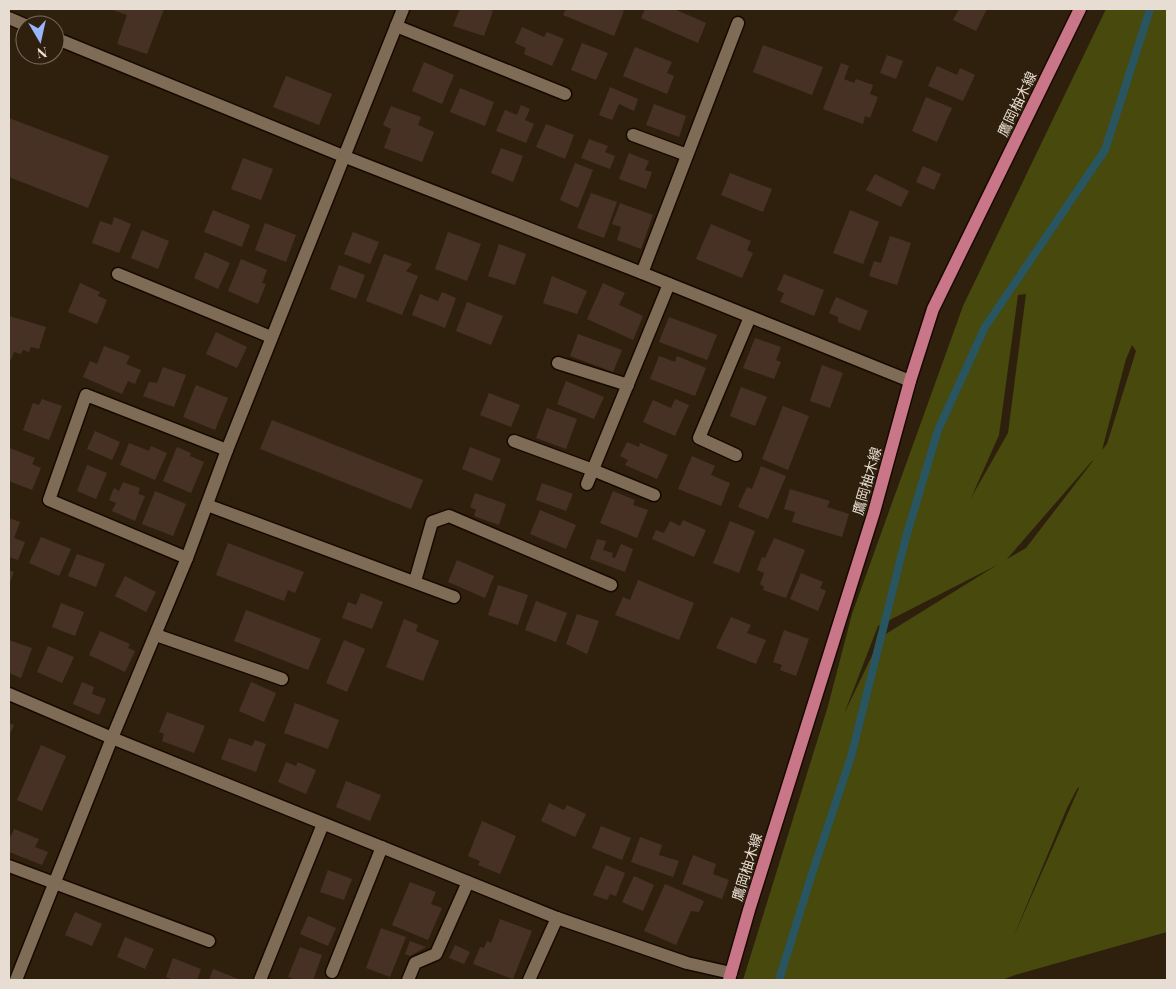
<svg xmlns="http://www.w3.org/2000/svg" width="1176" height="989" viewBox="0 0 1176 989" font-family="'Playfair Display','Noto Sans JP',serif">
<style>
.green{fill:#47490d;fill-rule:evenodd}
.lines{fill:none;stroke-linecap:round;stroke-linejoin:round}
.stream{stroke:#28555f;stroke-width:8}
.building{fill:#473125}
.minor-casing{stroke:#170900;stroke-width:15}
.major-casing{stroke:#170900;stroke-width:15}
.minor{stroke:#7e6c57;stroke-width:12}
.major{stroke:#c97688;stroke-width:12}
.labels{text-anchor:middle;stroke-width:4;stroke-linejoin:round;paint-order:stroke}
.street-label{font-size:14px;fill:#e7ddd2;stroke:#2f200e}
</style>
<rect width="100%" height="100%" fill="#2f200e"/>
<path class="green" d="M1106,9H1167V932L1015,975L1002,980H743L828,706L852,614L963,306ZM1026,294L1008,433L971,498L999,435L1018,295ZM1132,345L1136,351L1107,444L1102,450L1126,359ZM1093,461L1026,548L1007,559L1092,461ZM997,565L881,637L844,714L878,626ZM1078,787L1079,788L1013,938L1067,808Z"/>
<g class="lines">
<path class="stream" d="M779,980L810,880L851,757L906,537L938,430L985,327L1105,150L1150,9"/>
</g>
<g class="building">
<path d="M110,9H164L147,54L117,44L127,15Z"/>
<path d="M460,9H488L493,11L484,36L453,26Z"/>
<path d="M566,9H619L624,11L614,36L563,15Z"/>
<path d="M645,9H674L706,23L698,43L641,18Z"/>
<path d="M959,9H987L976,31L953,20Z"/>
<path d="M522,27L544,37L547,32L564,39L552,66L524,54L526,48L515,43Z"/>
<path d="M582,43L608,53L596,80L571,70Z"/>
<path d="M763,45L823,67L812,95L753,72Z"/>
<path d="M635,47L672,62L667,73L674,76L667,94L623,76Z"/>
<path d="M887,55L903,61L896,79L880,73Z"/>
<path d="M424,62L454,75L442,104L412,91Z"/>
<path d="M841,63L849,66L844,79L854,83L856,79L873,85L870,94L878,97L870,118L865,116L863,124L823,109Z"/>
<path d="M937,66L957,75L960,68L975,75L963,101L928,86Z"/>
<path d="M286,76L332,94L319,125L273,107Z"/>
<path d="M610,87L638,99L634,111L619,104L612,120L599,115Z"/>
<path d="M460,88L494,102L485,126L450,112Z"/>
<path d="M926,97L952,108L937,142L912,131Z"/>
<path d="M654,104L686,116L679,137L646,125Z"/>
<path d="M521,105L530,109L525,120L534,124L526,143L496,131L505,110L517,115Z"/>
<path d="M391,106L421,117L418,125L434,132L422,162L384,148L391,129L383,125Z"/>
<path d="M9,118L109,156L88,208L9,177Z"/>
<path d="M546,124L574,135L565,159L536,147Z"/>
<path d="M589,139L608,146L605,152L615,156L610,169L581,158Z"/>
<path d="M501,148L523,156L513,182L491,173Z"/>
<path d="M629,153L649,161L645,170L652,172L646,189L619,179Z"/>
<path d="M243,158L273,169L261,200L231,189Z"/>
<path d="M575,163L593,170L578,208L560,200Z"/>
<path d="M923,166L941,174L934,190L916,182Z"/>
<path d="M730,173L772,189L763,212L721,195Z"/>
<path d="M875,174L909,191L901,207L866,190Z"/>
<path d="M591,193L617,202L604,238L577,228Z"/>
<path d="M620,203L653,215L641,249L617,240L621,227L612,224Z"/>
<path d="M213,210L250,225L242,247L204,232Z"/>
<path d="M850,210L879,222L863,264L833,253Z"/>
<path d="M114,217L131,224L119,253L92,243L100,221L112,225Z"/>
<path d="M265,223L296,235L286,262L255,250Z"/>
<path d="M711,224L751,241L747,250L753,253L742,278L696,259Z"/>
<path d="M142,230L169,241L158,269L131,258Z"/>
<path d="M353,232L379,242L370,264L344,254Z"/>
<path d="M448,232L481,244L467,281L435,269Z"/>
<path d="M890,236L911,243L897,285L869,276L874,261L881,263Z"/>
<path d="M499,244L526,254L515,285L488,276Z"/>
<path d="M205,252L230,263L218,289L194,278Z"/>
<path d="M384,254L412,264L406,271L418,276L402,315L366,301Z"/>
<path d="M241,259L267,270L262,283L266,284L258,304L228,291Z"/>
<path d="M339,265L365,275L356,299L330,289Z"/>
<path d="M784,274L824,290L814,316L780,302L784,293L777,290Z"/>
<path d="M552,276L587,291L577,314L543,303Z"/>
<path d="M80,283L100,292L98,296L107,300L97,324L68,312Z"/>
<path d="M603,283L625,293L619,305L643,316L633,340L587,319Z"/>
<path d="M442,292L456,298L445,328L412,315L420,294L438,301Z"/>
<path d="M836,297L868,311L860,331L838,322V317L829,313Z"/>
<path d="M467,302L503,316L491,345L456,331Z"/>
<path d="M9,316L46,327L39,349L31,347L29,352L23,350L21,354L14,352L11,360L9,359Z"/>
<path d="M669,317L717,335L707,360L659,342Z"/>
<path d="M216,332L247,347L237,368L206,354Z"/>
<path d="M578,334L622,350L613,372L570,356Z"/>
<path d="M755,338L781,347L776,360L781,362L774,379L743,368Z"/>
<path d="M104,346L130,356L126,364L141,370L135,384L128,381L122,394L83,377L90,361L97,364Z"/>
<path d="M659,356L675,362L677,356L706,368L695,396L650,379Z"/>
<path d="M822,365L843,373L830,408L810,401Z"/>
<path d="M163,367L186,375L174,407L143,396L149,382L157,383Z"/>
<path d="M566,381L604,397L594,419L557,404Z"/>
<path d="M196,385L228,398L215,430L183,417Z"/>
<path d="M741,387L767,397L755,426L730,416Z"/>
<path d="M489,393L520,405L511,427L480,415Z"/>
<path d="M42,399L62,406L49,440L23,430L33,403L39,405Z"/>
<path d="M675,399L689,405L675,436L643,422L653,400L671,408Z"/>
<path d="M783,406L809,416L788,470L762,459Z"/>
<path d="M547,408L577,419L566,449L536,438Z"/>
<path d="M272,420L423,480L411,509L260,449Z"/>
<path d="M95,431L120,442L112,460L87,449Z"/>
<path d="M627,442L639,447L640,443L668,455L657,479L625,465L628,460L620,456Z"/>
<path d="M129,443L149,451L151,446L167,453L155,480L120,465Z"/>
<path d="M177,447L191,453L190,456L204,462L191,493L163,481Z"/>
<path d="M470,447L501,459L492,481L462,469Z"/>
<path d="M10,448L35,458L32,464L41,468L32,490L9,481V453Z"/>
<path d="M692,456L715,466L711,475L730,483L721,506L678,489Z"/>
<path d="M87,465L107,473L96,499L77,491Z"/>
<path d="M761,466L786,476L768,519L738,507L747,487L752,489Z"/>
<path d="M123,482L140,488L138,494L145,496L135,521L112,511L116,503L109,500L114,488L119,491Z"/>
<path d="M542,483L573,494L566,511L536,500Z"/>
<path d="M790,489L830,501L827,507L849,514L842,537L792,522L795,512L784,509Z"/>
<path d="M155,491L186,504L173,536L142,524Z"/>
<path d="M613,491L635,500L633,505L648,510L637,538L600,523Z"/>
<path d="M475,493L506,504L499,525L474,516L476,510L470,507Z"/>
<path d="M540,510L576,525L566,549L530,534Z"/>
<path d="M9,518L20,522L14,538L25,542L18,560L9,557Z"/>
<path d="M683,520L706,530L694,557L652,539L656,530L664,533L670,521L680,526Z"/>
<path d="M730,521L755,531L739,573L713,563Z"/>
<path d="M41,537L71,549L59,576L29,563Z"/>
<path d="M774,538L805,550L786,598L763,590L764,587L760,584L764,573L757,570L762,557L765,558Z"/>
<path d="M597,539L606,541L603,550L613,553L612,557L615,558L621,544L633,549L625,572L590,559Z"/>
<path d="M228,543L304,572L295,593L288,590L284,601L216,575Z"/>
<path d="M77,554L105,564L96,587L68,576Z"/>
<path d="M457,560L494,576L485,598L448,582Z"/>
<path d="M9,570L14,572L9,585Z"/>
<path d="M801,573L823,582L820,588L826,591L818,611L790,599Z"/>
<path d="M125,576L156,592L146,612L115,596Z"/>
<path d="M638,580L694,603L679,640L615,615L623,597L630,600Z"/>
<path d="M498,585L528,595L518,625L488,615Z"/>
<path d="M361,593L383,602L372,629L342,618L348,602L356,605Z"/>
<path d="M536,601L567,613L556,642L525,630Z"/>
<path d="M61,603L84,612L75,636L52,627Z"/>
<path d="M246,610L321,639L308,670L234,641Z"/>
<path d="M577,614L599,621L587,654L566,644Z"/>
<path d="M731,617L751,625L747,633L766,640L756,664L716,648Z"/>
<path d="M404,619L418,625L416,631L439,641L423,681L386,667Z"/>
<path d="M784,630L809,639L796,676L780,670L782,665L773,662Z"/>
<path d="M100,631L130,644L128,648L135,651L125,672L89,655Z"/>
<path d="M9,640L32,648L21,678L9,673Z"/>
<path d="M344,640L365,649L347,692L326,683Z"/>
<path d="M48,646L74,657L62,683L37,672Z"/>
<path d="M82,682L94,687L92,694L106,699L99,715L73,704Z"/>
<path d="M251,682L276,693L264,722L239,711Z"/>
<path d="M295,703L339,720L328,749L284,733Z"/>
<path d="M167,712L205,726L194,753L162,741L164,734L159,732Z"/>
<path d="M9,723L14,725L9,736Z"/>
<path d="M229,738L252,746L255,740L266,744L256,772L221,759Z"/>
<path d="M41,745L66,756L42,811L17,800Z"/>
<path d="M286,762L296,766L298,762L316,770L306,794L278,782Z"/>
<path d="M346,781L381,795L370,821L336,807Z"/>
<path d="M549,803L564,810L567,805L586,814L575,837L541,821Z"/>
<path d="M482,821L516,836L500,874L478,865L480,861L468,856Z"/>
<path d="M601,826L631,838L622,860L592,848Z"/>
<path d="M14,829L39,839L35,847L48,852L42,865L9,852V835L11,836Z"/>
<path d="M640,837L662,845L659,855L679,861L673,877L631,862Z"/>
<path d="M693,855L716,864L713,874L729,880L722,899L682,884Z"/>
<path d="M606,865L625,873L616,896L610,894L607,900L593,895Z"/>
<path d="M328,870L352,879L344,900L320,892Z"/>
<path d="M634,876L654,885L643,911L622,902Z"/>
<path d="M410,882L436,892L431,904L442,908L428,940L392,925Z"/>
<path d="M665,884L704,901L699,912L691,911L676,945L644,931Z"/>
<path d="M75,912L102,924L92,946L65,935Z"/>
<path d="M308,916L336,928L328,946L300,934Z"/>
<path d="M500,919L532,931L513,979L473,964L480,947L484,948L487,941L491,943Z"/>
<path d="M381,928L406,937L390,977L366,968Z"/>
<path d="M125,937L154,949L145,969L117,957Z"/>
<path d="M410,941L426,947L410,956L405,954Z"/>
<path d="M455,945L470,952L464,964L449,958Z"/>
<path d="M300,947L322,955L313,980H296L288,977Z"/>
<path d="M173,958L201,969L197,980H173L166,977Z"/>
<path d="M213,969L241,980H209Z"/>
</g>
<g class="lines">
<defs>
<g id="minor">
<path d="M9,18L25,25"/>
<path d="M396,26L565,94"/>
<path d="M55,38L343,156L642,273L910,381"/>
<path d="M633,135L687,155"/>
<path d="M642,273L738,23"/>
<path d="M118,274L271,337"/>
<path d="M558,363L628,385"/>
<path d="M514,441L593,470L654,495"/>
<path d="M736,455L699,438L750,317"/>
<path d="M587,484L669,284"/>
<path d="M207,505L454,597"/>
<path d="M187,558L49,500L86,395L227,450"/>
<path d="M415,581L432,522L449,516L611,585"/>
<path d="M156,635L282,679"/>
<path d="M9,694L112,738L557,918L687,963L731,973"/>
<path d="M9,866L209,941"/>
<path d="M332,972L382,847"/>
<path d="M16,980L112,738L187,558L227,450L403,9"/>
<path d="M260,980L323,824"/>
<path d="M408,980L415,963L436,954L468,882"/>
<path d="M529,980L557,918"/>
</g>
<path id="major" d="M729,980L749,910L874,512L910,381L933,309L1080,9"/>
</defs>
<use href="#minor" class="minor-casing"/>
<use href="#major" class="major-casing"/>
<use href="#minor" class="minor"/>
<use href="#major" class="major"/>
</g>
<g class="labels">
<g class="street-label">
<text transform="translate(1017 104) rotate(-64)" y="5">鷹岡柚木線</text>
<text transform="translate(867 481) rotate(-74)" y="5">鷹岡柚木線</text>
<text transform="translate(747 867) rotate(-73)" y="5">鷹岡柚木線</text>
</g>
</g>
<rect width="1176" height="989" fill="none" stroke="#e7ddd2" stroke-width="20"/>
<g transform="translate(40 40) rotate(171)"><circle r="24" fill="#2f200e" stroke="#796c5c"/>
<path d="M0-4L9 19L0 12L-9 19Z" fill="#97b6fd"/>
<text y="-8" font-size="14" font-weight="bold" text-anchor="middle" fill="#e7ddd2">N</text>
</g>
</svg>
